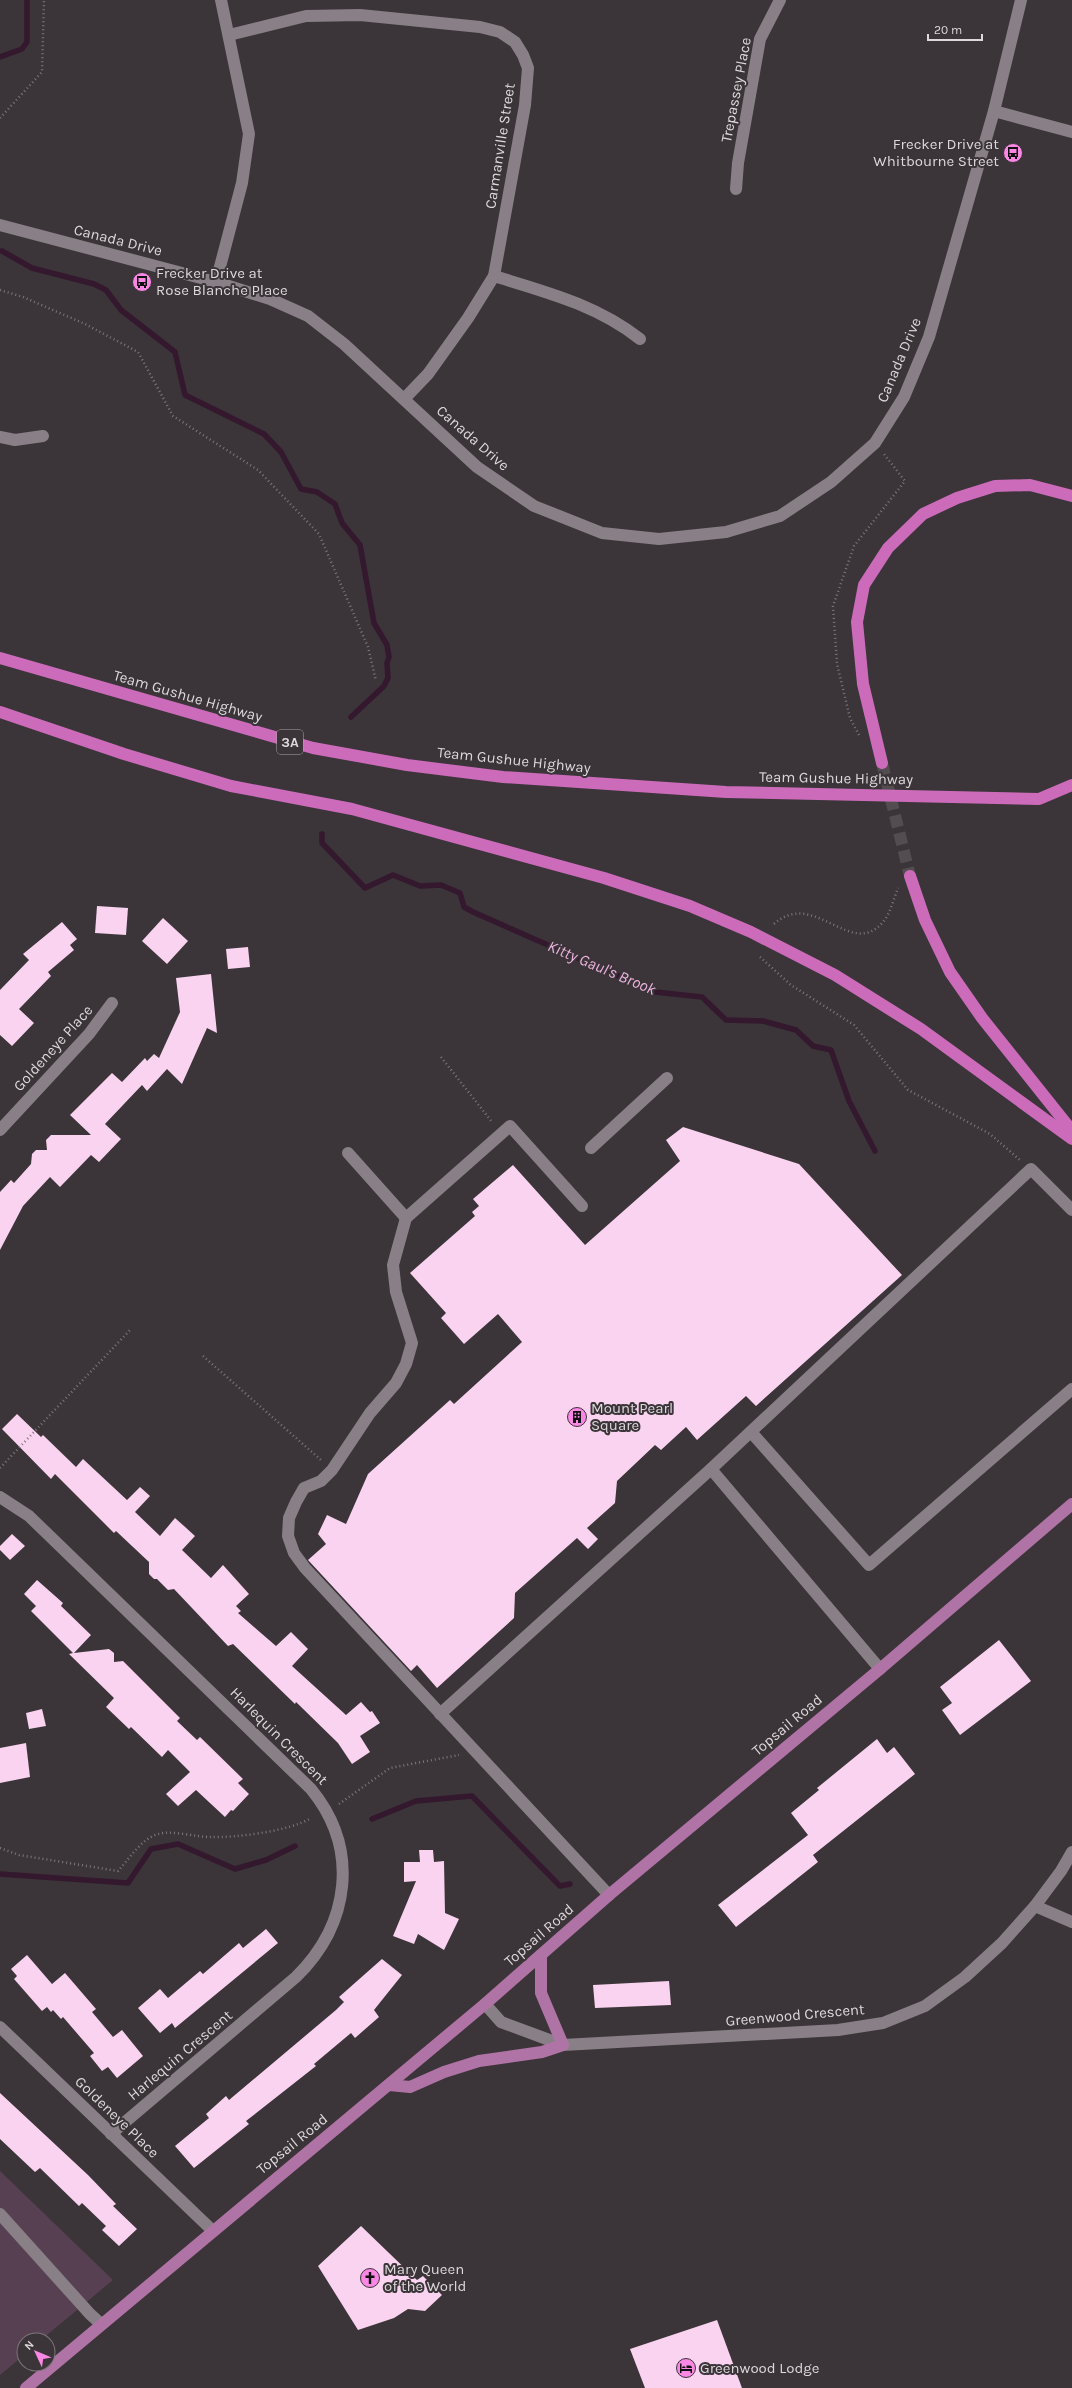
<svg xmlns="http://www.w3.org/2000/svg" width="1072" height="2388" viewBox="0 0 1072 2388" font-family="Karla,sans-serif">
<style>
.green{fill:#574052}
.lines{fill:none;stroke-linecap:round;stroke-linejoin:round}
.stream{stroke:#33182e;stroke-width:5.5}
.building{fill:#f9d3ef}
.highway-tunnel{stroke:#534d51;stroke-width:12;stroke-dasharray:12 6;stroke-linecap:butt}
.path{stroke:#7d777b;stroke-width:2.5;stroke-dasharray:1 3;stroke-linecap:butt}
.minor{stroke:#888086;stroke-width:12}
.major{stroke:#b073a5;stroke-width:12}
.highway{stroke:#cb6bb9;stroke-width:12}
.labels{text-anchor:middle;stroke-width:4;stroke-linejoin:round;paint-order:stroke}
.shield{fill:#3b3439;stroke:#aca7aa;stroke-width:1}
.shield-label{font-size:14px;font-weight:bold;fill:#ddd8db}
.street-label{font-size:15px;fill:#ddd8db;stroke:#3b3439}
.poi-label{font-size:15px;fill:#ddd8db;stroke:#3b3439;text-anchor:start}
.water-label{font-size:16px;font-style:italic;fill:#ecb4df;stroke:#3b3439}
</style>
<rect width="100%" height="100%" fill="#3b3439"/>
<path class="green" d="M0,2171L113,2280L41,2340H24V2355L0,2375Z"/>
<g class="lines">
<g class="stream">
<path d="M0,57L22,49L27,42V0"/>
<path d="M2,251L32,268L94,284L106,290L121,310L175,352L185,395L264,434L281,452L301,489L317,492L335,504L342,523L360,545L374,623L387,645L389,657L387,663L388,678L384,686L351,717"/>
<path d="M322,834V843L365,888L393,875L420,886L441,885L460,893L464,907L473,912L655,992L702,997L726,1020L763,1021L796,1030L813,1046L831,1050L849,1101L875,1151"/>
<path d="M372,1819L416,1801L472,1796L560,1886L570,1884"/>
<path d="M0,1874L128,1883L151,1849L178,1844L235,1869L266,1860L295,1846"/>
</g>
</g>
<g class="building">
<path d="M97,906L128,908L126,935L95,933Z"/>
<path d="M163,918L188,941L167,964L142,941Z"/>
<path d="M62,922L77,939L70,945L74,950L48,972L51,976L19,1009L34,1023L12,1046L0,1035V990L29,960L23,954Z"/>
<path d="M248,947L250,967L228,969L226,949Z"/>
<path d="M211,974L217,1033L207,1028L182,1084L167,1069L147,1091L142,1085L105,1124L121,1139L99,1162L91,1155L60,1187L50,1177L23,1206L0,1250V1192L11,1180L14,1183L31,1164L32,1154L36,1150H47L46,1140L51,1135H91L70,1115L112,1073L122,1082L145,1058L147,1061L154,1054L159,1058L180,1012L176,978Z"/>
<path d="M683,1127L799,1164L902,1275L756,1406L746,1396L697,1440L686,1427L661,1450L655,1445L617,1481L615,1503L587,1528L598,1539L588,1549L577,1538L515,1593L514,1618L437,1688L417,1665L411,1671L308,1560L326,1544L318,1534L327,1515L346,1524L368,1474L450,1400L454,1404L522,1342L498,1314L464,1344L441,1318L446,1313L410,1273L475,1216L472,1212L479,1206L473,1199L513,1165L585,1245L680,1161L666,1140Z"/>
<path d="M17,1414L41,1437L43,1435L76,1467L83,1459L127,1500L140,1487L150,1496L135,1512L160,1536L175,1518L184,1526L195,1536L182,1550L211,1578L223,1565L249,1594L236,1606L241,1611L238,1613L276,1646L291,1632L308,1649L292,1666L346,1715L361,1702L370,1712L372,1711L380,1723L360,1736L370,1752L352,1764L338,1743L296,1702L295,1704L233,1644L228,1646L174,1589L168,1590L157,1579H154L149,1574V1562L116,1531L114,1533L55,1474L51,1479L2,1429Z"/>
<path d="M12,1534L25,1546L10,1560L0,1550V1546Z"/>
<path d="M37,1580L63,1603L61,1606L91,1635L74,1653L109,1649L114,1653V1662L123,1661L180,1718L177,1721L197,1740L200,1737L243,1779L238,1783L249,1794L233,1811L231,1810L225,1817L196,1790L178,1806L166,1794L190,1772L168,1750L162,1757L131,1727L129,1729L106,1707L114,1698L69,1654L73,1653L31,1611L36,1606L24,1594Z"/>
<path d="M999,1640L1031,1681L960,1735L942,1710L952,1703L940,1687Z"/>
<path d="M42,1709L46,1726L29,1729L26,1713Z"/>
<path d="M877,1739L887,1753L894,1747L915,1774L813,1855L818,1862L736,1927L718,1905L808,1835L791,1813L819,1790L817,1788Z"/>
<path d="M26,1743L30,1777L0,1783V1748Z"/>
<path d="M419,1850H433L434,1862L444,1861L445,1913L459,1919L444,1950L418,1934L414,1944L393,1936L416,1881L404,1882V1862H420Z"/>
<path d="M266,1929L278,1943L175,2028L172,2023L160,2033L138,2008L160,1989L168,1998L200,1971L203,1974L239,1943L243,1948Z"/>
<path d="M27,1955L52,1984L65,1973L96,2009L92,2012L113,2037L122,2030L143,2056L117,2078L108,2067L102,2071L90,2056L94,2053L63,2017L61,2019L53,2010L51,2012L47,2007L42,2011L14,1979L17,1976L11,1969Z"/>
<path d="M382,1959L402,1975L374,2010L379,2017L355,2038L351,2033L314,2064L316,2066L246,2121L249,2124L194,2168L175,2146L209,2118L206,2114L226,2096L229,2100L336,2010L344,2002L339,1997Z"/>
<path d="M669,1981L671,2005L595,2008L593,1985Z"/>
<path d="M0,2093L88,2175L116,2204L113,2206L137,2229L119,2246L102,2230L106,2226L82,2203L79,2206L40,2168L35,2172L0,2139Z"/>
<path d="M361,2226L417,2280L423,2276L442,2295L425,2311L408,2309L394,2318L358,2330L318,2266Z"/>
<path d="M717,2320L742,2388H645L630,2349Z"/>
</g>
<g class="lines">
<path class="highway-tunnel" d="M882,763L910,876"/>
<g class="path">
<path d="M0,118L42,72L44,0"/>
<path d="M0,290L23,297L85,324L138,352L173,416L258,470L319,534L368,647L376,681"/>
<path d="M859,735L850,718L837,664L833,606L854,546L905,481L884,454"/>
<path d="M774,924C814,888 851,960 883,922C890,914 894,898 898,888"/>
<path d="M760,957L791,985L854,1025L908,1090L990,1134L1020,1160"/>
<path d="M441,1057L492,1122"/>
<path d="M203,1356L321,1460"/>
<path d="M0,1468L131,1329"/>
<path d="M339,1804L390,1768L459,1755"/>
<path d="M0,1848L19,1855L118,1871C130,1858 141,1839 158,1834C171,1830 197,1837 210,1837C236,1838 290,1831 311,1818"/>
</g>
<g class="minor">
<path d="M229,35L306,16L360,15L480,27L500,32L515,42L523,55L528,68L525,105L494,276L468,318L428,374L404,399"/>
<path d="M994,111L1072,132"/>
<path d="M736,189L738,163L760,39L780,0"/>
<path d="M0,225L216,282L270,299L308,316L344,344L477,467L534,506L602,533L659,539L726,532L780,516L831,482L875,443L904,397L929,337L994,111L1021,0"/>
<path d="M494,276C546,292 597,305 640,339"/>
<path d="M216,282L242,183L249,134L221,0"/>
<path d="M0,437L15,440L43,436"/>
<path d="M0,1130L89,1034L112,1003"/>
<path d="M591,1148L667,1078"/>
<path d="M348,1153L406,1218"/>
<path d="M582,1206L510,1126L406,1218L393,1265L396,1292L412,1343L406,1364L396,1383L370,1413L332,1470L321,1481L304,1488L296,1502L289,1518L288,1536L294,1553L305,1568L609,1895"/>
<path d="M751,1432L869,1565L1072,1389"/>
<path d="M711,1469L880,1669"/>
<path d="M0,1497L29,1516L311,1789C360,1849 350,1924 296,1977L111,2134"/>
<path d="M440,1714L711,1469L1031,1169L1072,1210"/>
<path d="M1035,1906L1072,1922"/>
<path d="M485,2004L501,2022L563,2045L838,2030L883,2023L925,2006L965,1977L1002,1943L1035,1906L1061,1871L1072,1852"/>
<path d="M0,2027L213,2231"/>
<path d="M0,2214L90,2314L101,2324"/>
</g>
<g class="major">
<path d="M389,2085L410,2087L444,2072L479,2061L542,2052L563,2045L541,1993V1955"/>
<path d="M26,2388L485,2004L609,1895L880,1669L1072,1504"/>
</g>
<g class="highway">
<path d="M0,658L313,748L407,765L503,777L726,792L1039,799L1072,785"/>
<path d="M0,712L124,754L231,786L352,809L604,878L690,906L751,932L835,975L921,1029L1072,1139"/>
<path d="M882,763L863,684L857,622L864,585L888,548L923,514L957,498L995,486L1030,485L1072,496"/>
<path d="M910,876L925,920L950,972L982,1018L1072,1131"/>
</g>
</g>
<defs>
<symbol id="bus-disc" viewBox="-11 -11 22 22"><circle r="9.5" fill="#fb87e5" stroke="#3b3439"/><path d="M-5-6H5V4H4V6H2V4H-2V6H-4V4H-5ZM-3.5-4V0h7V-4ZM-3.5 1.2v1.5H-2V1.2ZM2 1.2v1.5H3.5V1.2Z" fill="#111"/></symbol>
<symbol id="building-disc" viewBox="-11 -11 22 22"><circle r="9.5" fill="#fb87e5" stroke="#3b3439"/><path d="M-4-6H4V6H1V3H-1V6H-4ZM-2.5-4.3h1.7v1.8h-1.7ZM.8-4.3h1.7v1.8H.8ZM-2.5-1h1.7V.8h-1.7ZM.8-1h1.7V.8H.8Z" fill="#111"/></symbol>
<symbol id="church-disc" viewBox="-11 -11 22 22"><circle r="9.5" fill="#fb87e5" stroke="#3b3439"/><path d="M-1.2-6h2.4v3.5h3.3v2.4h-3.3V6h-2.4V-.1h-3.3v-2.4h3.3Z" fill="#111"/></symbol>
<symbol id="hotel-disc" viewBox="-11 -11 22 22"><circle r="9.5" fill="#fb87e5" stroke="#3b3439"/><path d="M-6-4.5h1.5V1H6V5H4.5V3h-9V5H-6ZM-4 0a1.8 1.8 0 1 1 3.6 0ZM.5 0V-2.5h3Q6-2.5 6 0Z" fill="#111"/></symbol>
</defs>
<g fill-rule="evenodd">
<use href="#bus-disc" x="1002" y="142" width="22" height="22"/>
<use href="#bus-disc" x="131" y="271" width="22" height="22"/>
<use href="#building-disc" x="566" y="1406" width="22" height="22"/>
<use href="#church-disc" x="359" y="2267" width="22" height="22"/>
<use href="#hotel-disc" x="675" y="2357" width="22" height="22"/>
</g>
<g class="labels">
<rect class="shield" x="277" y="730" width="26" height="24" rx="3"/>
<g class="shield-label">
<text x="290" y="747">3A</text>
</g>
<g class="street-label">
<text transform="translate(736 90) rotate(-79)" y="5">Trepassey Place</text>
<text transform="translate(500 146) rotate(-81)" y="5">Carmanville Street</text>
<text transform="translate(118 240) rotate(14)" y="5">Canada Drive</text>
<text transform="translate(899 360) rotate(-67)" y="5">Canada Drive</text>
<text transform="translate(473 438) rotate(41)" y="5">Canada Drive</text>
<text transform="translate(188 696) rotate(16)" y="5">Team Gushue Highway</text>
<text transform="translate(514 760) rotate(6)" y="5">Team Gushue Highway</text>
<text transform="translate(836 778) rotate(1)" y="5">Team Gushue Highway</text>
<text transform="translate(53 1048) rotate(-48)" y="5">Goldeneye Place</text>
<text transform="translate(787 1725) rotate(-40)" y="5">Topsail Road</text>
<text transform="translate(279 1736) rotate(45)" y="5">Harlequin Crescent</text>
<text transform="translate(539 1935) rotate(-41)" y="5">Topsail Road</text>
<text transform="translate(795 2015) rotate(-5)" y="5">Greenwood Crescent</text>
<text transform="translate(180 2055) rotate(-40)" y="5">Harlequin Crescent</text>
<text transform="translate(117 2117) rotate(44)" y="5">Goldeneye Place</text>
<text transform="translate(292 2144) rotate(-39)" y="5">Topsail Road</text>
</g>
<g class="poi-label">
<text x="999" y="149" text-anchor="end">Frecker Drive at<tspan x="999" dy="17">Whitbourne Street</tspan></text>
<text x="156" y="278">Frecker Drive at<tspan x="156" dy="17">Rose Blanche Place</tspan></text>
<text x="591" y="1413">Mount Pearl<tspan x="591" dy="17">Square</tspan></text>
<text x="384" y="2274">Mary Queen<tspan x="384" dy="17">of the World</tspan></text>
<text x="700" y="2373">Greenwood Lodge</text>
</g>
<g class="water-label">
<text transform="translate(602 967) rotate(23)" y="6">Kitty Gaul's Brook</text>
</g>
</g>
<g transform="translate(36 2352) rotate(314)"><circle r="19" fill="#3b3439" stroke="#7c767a"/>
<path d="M0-3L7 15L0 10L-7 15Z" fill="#fb87e5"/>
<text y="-6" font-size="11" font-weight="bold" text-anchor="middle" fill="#ddd8db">N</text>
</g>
<path d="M928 34v6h54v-6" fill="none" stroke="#ddd8db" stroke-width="2"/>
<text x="934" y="34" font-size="12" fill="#ddd8db" stroke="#3b3439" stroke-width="3" paint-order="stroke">20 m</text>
</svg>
